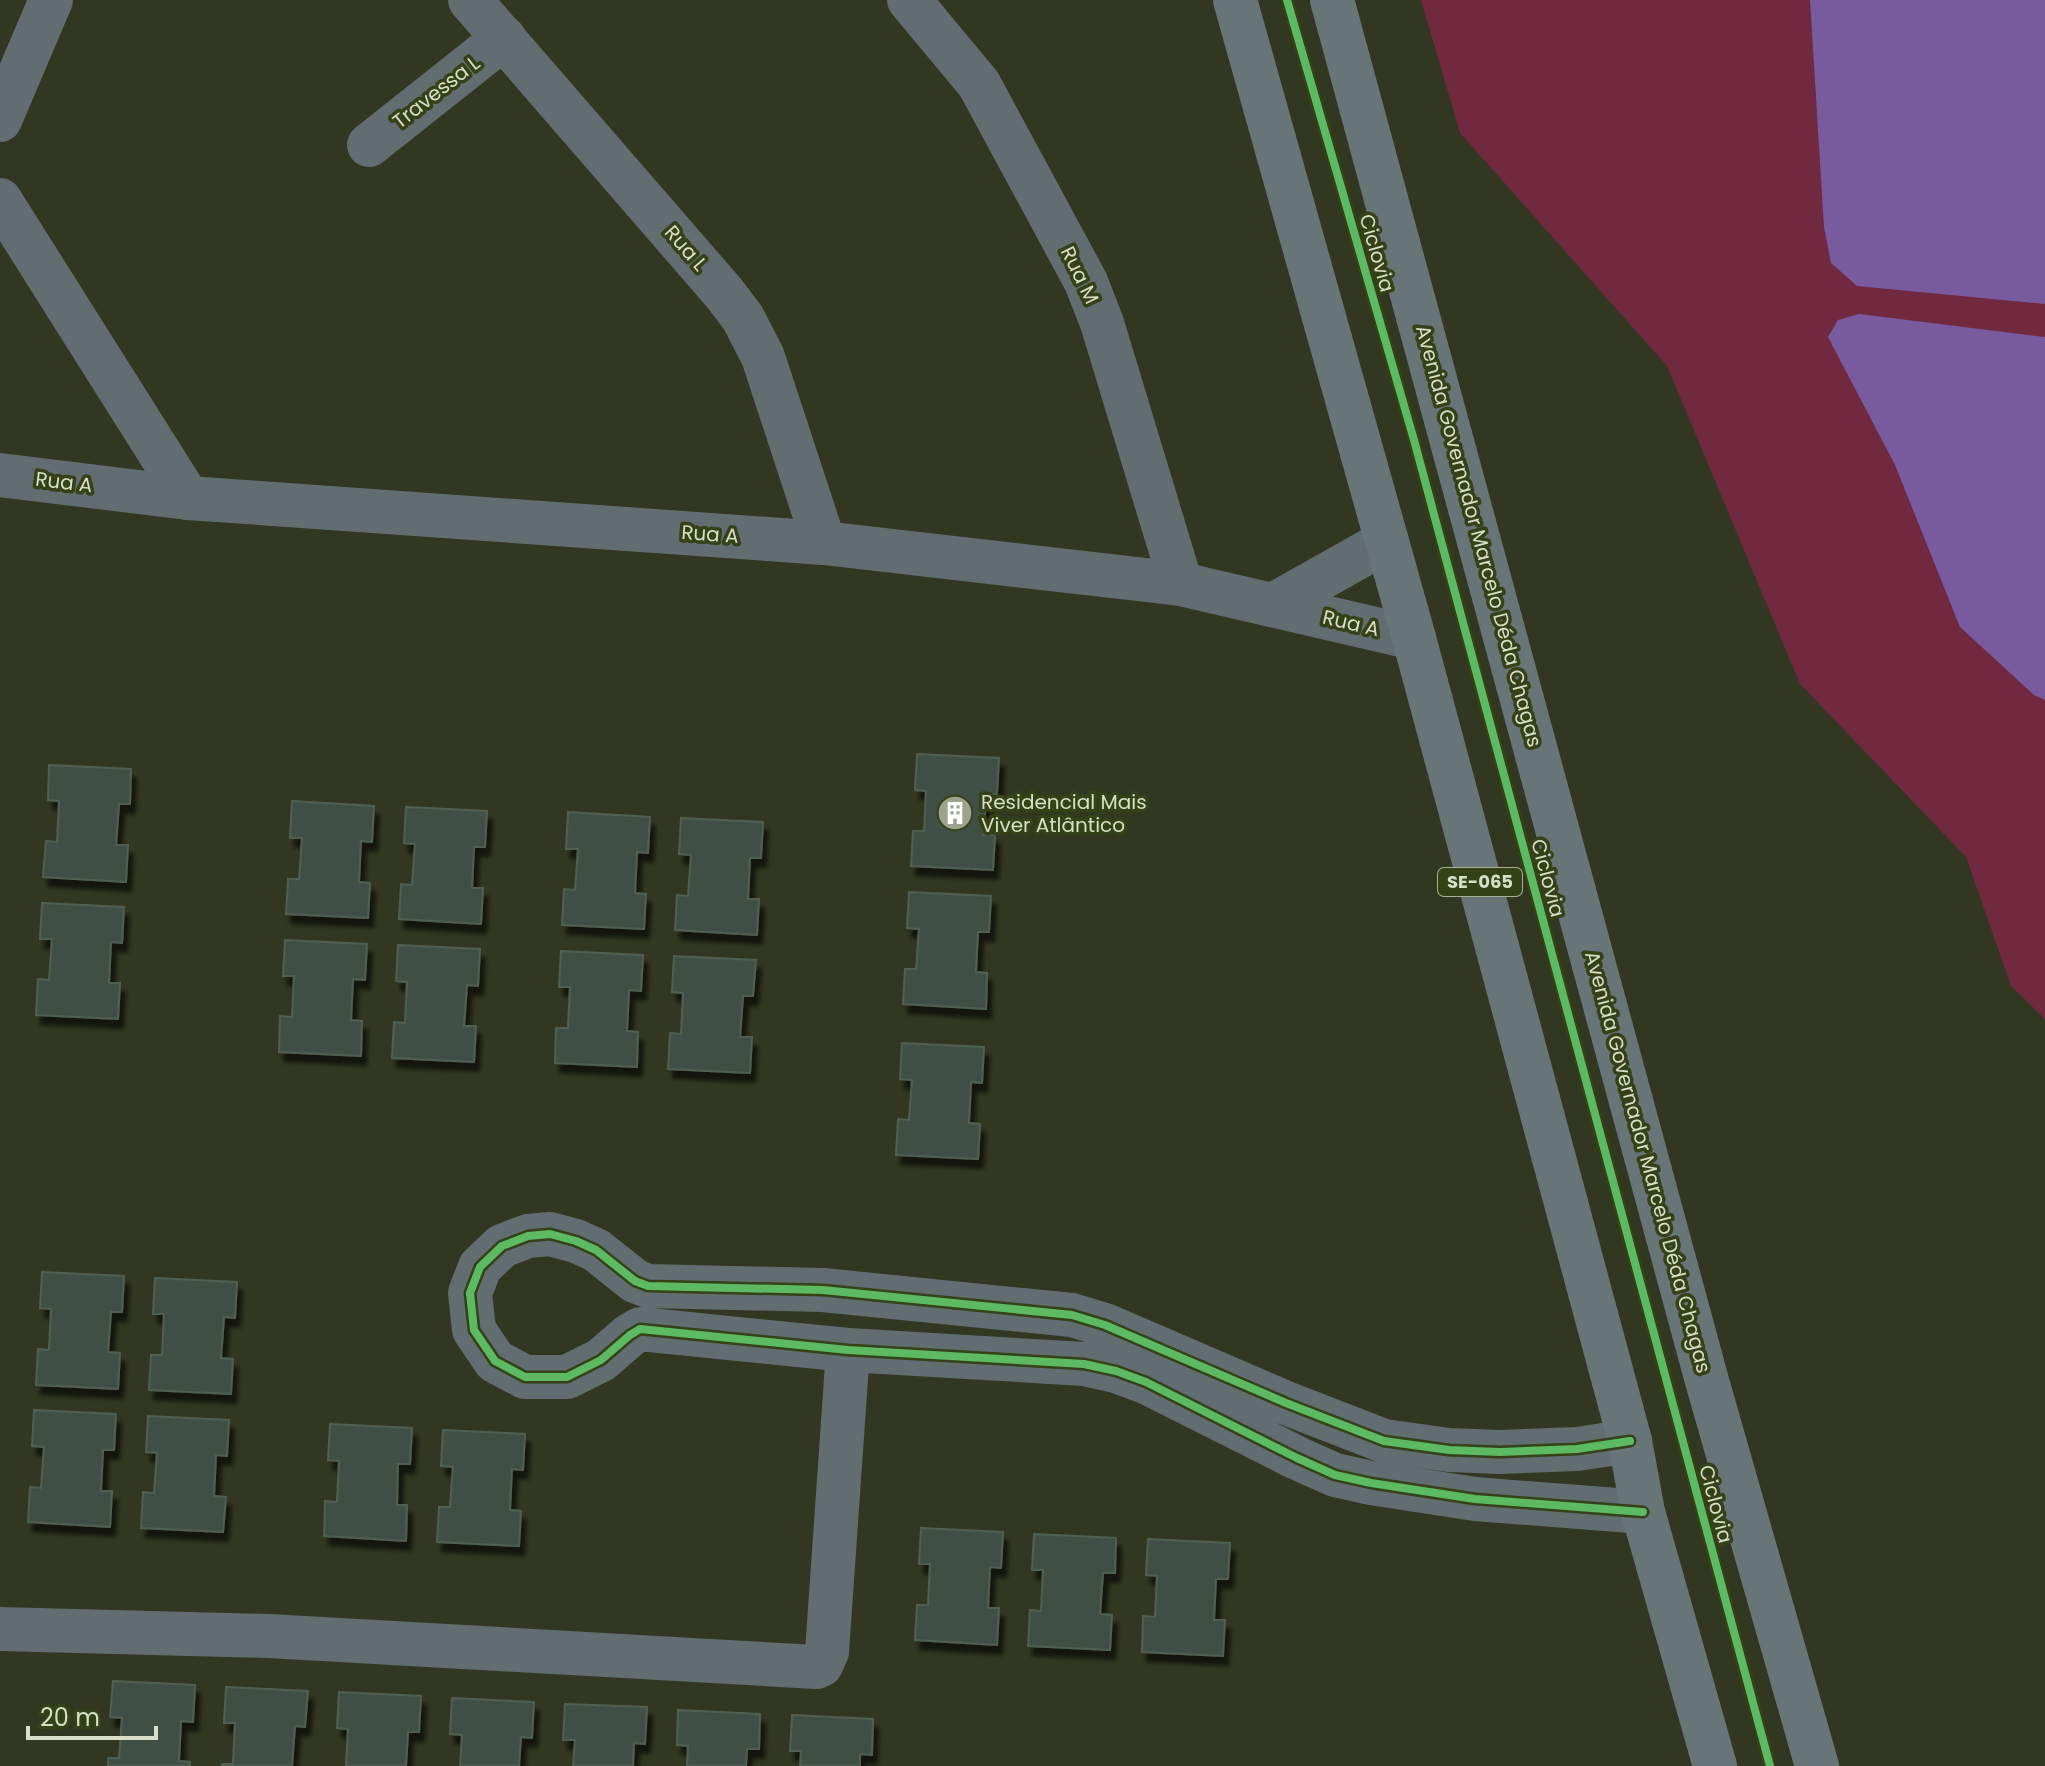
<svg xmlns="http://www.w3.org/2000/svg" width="2045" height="1766" viewBox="0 0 2045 1766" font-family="Poppins,sans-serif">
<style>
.green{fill:#70293f}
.water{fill:#785a9e}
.building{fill:#405044;stroke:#506053;stroke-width:2;filter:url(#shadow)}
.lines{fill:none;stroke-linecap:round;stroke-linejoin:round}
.minor{stroke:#616d71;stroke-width:44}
.major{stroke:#677478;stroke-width:44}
.cycleway-casing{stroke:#354116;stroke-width:13}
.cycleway{stroke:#5cba63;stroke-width:8}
.labels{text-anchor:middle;stroke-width:7;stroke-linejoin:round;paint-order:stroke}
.shield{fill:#354116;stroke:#a6b092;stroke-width:2}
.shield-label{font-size:18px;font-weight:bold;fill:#d7dfc7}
.street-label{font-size:20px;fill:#d7dfc7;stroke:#354116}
.poi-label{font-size:20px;fill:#d7dfc7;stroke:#354116;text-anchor:start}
</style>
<defs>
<filter id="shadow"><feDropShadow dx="5" dy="9" stdDeviation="2" flood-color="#0009"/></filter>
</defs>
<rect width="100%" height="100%" fill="#313720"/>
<path class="green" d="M1421,0H2045V1019L2011,986L1966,857L1800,684L1667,366L1460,133Z"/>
<g class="water">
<path d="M1810,0H2045V304L1857,286L1831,263L1824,227Z"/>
<path d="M1859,314L2045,337V700L2034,695L1960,627L1895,465L1828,337L1838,320Z"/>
</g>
<g class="building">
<path d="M917,754L999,758L997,794H986L984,835H995L993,870L911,866L913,831H924L926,791L915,790Z"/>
<path d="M49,765L131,769L130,804H119L116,845H128L126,882L43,877L46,841L57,842L59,801L48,800Z"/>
<path d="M292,801L374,806L372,842L361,841L359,882L370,883L368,918L286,914L288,879H299L302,838H290Z"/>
<path d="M406,807L487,811L485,847H474L472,888H483L481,924L399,919L401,884L412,885L415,844L404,843Z"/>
<path d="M568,812L650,817L648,853L637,852L635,893L646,894L644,929L562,925L564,889L575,890L578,849H566Z"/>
<path d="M681,818L763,822L761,858H750L748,899H759L757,935L675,930L677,895L688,896L691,855L679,854Z"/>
<path d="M909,892L991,896L989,932H978L976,972L987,973L986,1009L903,1004L905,969H916L919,929L907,928Z"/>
<path d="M42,903L124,907L122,943L111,942L109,983H120L118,1019L36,1015L38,979L49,980L52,939H40Z"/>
<path d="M285,940L367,944L365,980L353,979L351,1020L362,1021L361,1056L279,1052L280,1016L292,1017L294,976H283Z"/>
<path d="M398,945L480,949L478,986L467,985L464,1026H476L474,1062L392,1058L394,1022L405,1023L407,982L396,981Z"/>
<path d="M561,951L643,955L641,991L629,990L627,1031L638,1032L637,1067L555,1063L556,1028H568L570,987H559Z"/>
<path d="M674,956L756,960L753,996H743L740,1037H752L750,1073L668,1069L670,1033L681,1034L683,993L672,992Z"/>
<path d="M902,1043L984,1047L982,1083L971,1082L969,1123L980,1124L978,1159L896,1155L898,1119L909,1120L912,1080L900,1079Z"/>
<path d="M42,1272L124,1276L122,1312H111L108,1352L120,1353L118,1389L36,1385L38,1349L49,1350L51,1309L40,1308Z"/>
<path d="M155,1278L237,1282L235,1318L224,1317L221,1358L233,1359L231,1394L149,1390L151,1355H162L164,1314H153Z"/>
<path d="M34,1410L116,1414L114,1450H103L101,1491H112L110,1527L28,1522L30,1487L41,1488L44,1447L32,1446Z"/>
<path d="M148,1416L229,1420L227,1456L216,1455L214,1496L226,1497L223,1532L141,1528L143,1492L154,1493L157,1453L146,1452Z"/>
<path d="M330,1424L412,1428L410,1464H398L397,1505H407L406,1541L324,1536L325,1501L337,1502L339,1461L328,1460Z"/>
<path d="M443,1430L525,1434L523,1470L512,1469L510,1510L521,1511L519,1546L437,1542L439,1507H450L453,1467L441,1466Z"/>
<path d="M921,1528L1003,1532L1001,1568L990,1567L988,1608H999L997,1645L915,1640L917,1605H928L930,1564H919Z"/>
<path d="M1034,1534L1116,1538L1115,1573H1103L1100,1614L1112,1615L1110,1650L1028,1646L1030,1610L1041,1611L1043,1570H1032Z"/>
<path d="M1148,1539L1230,1543L1228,1579H1216L1214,1620H1225L1223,1656L1142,1652L1143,1616L1155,1617L1157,1576L1146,1575Z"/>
<path d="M113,1681L195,1685L193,1722L181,1721L179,1761L190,1762V1766H108V1758H119L122,1718L110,1717Z"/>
<path d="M226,1687L308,1691L305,1727L295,1726L292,1766H222V1764H233L235,1723H224Z"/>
<path d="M339,1692L421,1696L419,1732H408L406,1766H346L348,1729L337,1728Z"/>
<path d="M452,1698L534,1702L532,1738L521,1737L519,1766H460L462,1735L450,1734Z"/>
<path d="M565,1704L647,1707L645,1744L634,1743L633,1766H573L575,1740H563Z"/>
<path d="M678,1710L760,1714L759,1749H747L746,1766H687L688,1746L677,1745Z"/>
<path d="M792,1715L873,1719L872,1755L860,1754V1766H800L801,1751H790Z"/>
</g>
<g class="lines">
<g class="minor">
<path d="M470,0L724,293L743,318L763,357L824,543"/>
<path d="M909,0L979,84L1086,282L1102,323L1181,584"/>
<path d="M0,120L51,0"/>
<path d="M369,145L504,38"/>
<path d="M0,200L188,498"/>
<path d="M0,475L188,498L824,543L1181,584L1414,638"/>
<path d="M1273,605L1387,541"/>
<path d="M1630,1441L1577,1449L1500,1452L1449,1450L1384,1441L1286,1403L1105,1325L1072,1315L823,1290L648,1286L635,1281L596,1250L576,1241L550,1234L528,1236L502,1246L480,1267L470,1293L474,1330L495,1361L525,1377H567L601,1360L630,1335L640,1329L848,1350L1084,1364L1116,1371L1146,1382L1297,1458L1335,1475L1371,1483L1475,1499L1643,1512"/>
<path d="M0,1629L269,1636L816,1667L821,1665L827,1652L848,1350"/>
</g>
<g class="major">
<path d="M1235,0L1414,638L1630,1441L1643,1512L1715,1766"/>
<path d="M1332,0L1707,1381L1817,1766"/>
</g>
<defs>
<g id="cycleway">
<path d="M1287,0L1414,440L1770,1766"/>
<path d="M1630,1441L1577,1449L1500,1452L1449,1450L1384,1441L1286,1403L1105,1325L1072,1315L823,1290L648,1286L635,1281L596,1250L576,1241L550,1234L528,1236L502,1246L480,1267L470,1293L474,1330L495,1361L525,1377H567L601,1360L630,1335L640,1329L848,1350L1084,1364L1116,1371L1146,1382L1297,1458L1335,1475L1371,1483L1475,1499L1643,1512"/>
</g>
</defs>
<use href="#cycleway" class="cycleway-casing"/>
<use href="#cycleway" class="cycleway"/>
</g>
<defs>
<symbol id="building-disc" viewBox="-11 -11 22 22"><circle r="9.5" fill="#9da48d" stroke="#354116"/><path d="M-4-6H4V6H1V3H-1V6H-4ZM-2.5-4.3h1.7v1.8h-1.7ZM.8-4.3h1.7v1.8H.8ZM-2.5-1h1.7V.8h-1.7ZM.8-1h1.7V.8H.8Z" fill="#fff"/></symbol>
</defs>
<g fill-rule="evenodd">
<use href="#building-disc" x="935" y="793" width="40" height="40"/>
</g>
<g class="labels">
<rect class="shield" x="1438" y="868" width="84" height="28" rx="6"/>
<g class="shield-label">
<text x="1480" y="888">SE-065</text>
</g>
<g class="street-label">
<text transform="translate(436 92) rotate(-38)" y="7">Travessa L</text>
<text transform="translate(686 248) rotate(49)" y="7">Rua L</text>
<text transform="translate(1377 253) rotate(74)" y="7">Ciclovia</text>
<text transform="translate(1080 275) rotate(64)" y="7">Rua M</text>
<text transform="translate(64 482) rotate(7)" y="7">Rua A</text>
<text transform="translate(710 534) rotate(4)" y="7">Rua A</text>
<text transform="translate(1479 536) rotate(75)" y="7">Avenida Governador Marcelo Déda Chagas</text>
<text transform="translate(1351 623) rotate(13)" y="7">Rua A</text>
<text transform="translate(1548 878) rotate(75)" y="7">Ciclovia</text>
<text transform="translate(1648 1162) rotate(75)" y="7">Avenida Governador Marcelo Déda Chagas</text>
<text transform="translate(1716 1504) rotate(75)" y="7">Ciclovia</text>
</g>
<g class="poi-label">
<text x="981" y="809">Residencial Mais<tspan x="981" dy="23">Viver Atlântico</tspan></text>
</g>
</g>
<path d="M28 1726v12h128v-12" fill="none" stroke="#d7dfc7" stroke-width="4"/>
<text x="40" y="1726" font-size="24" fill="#d7dfc7" stroke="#354116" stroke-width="6" paint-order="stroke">20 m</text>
</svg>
